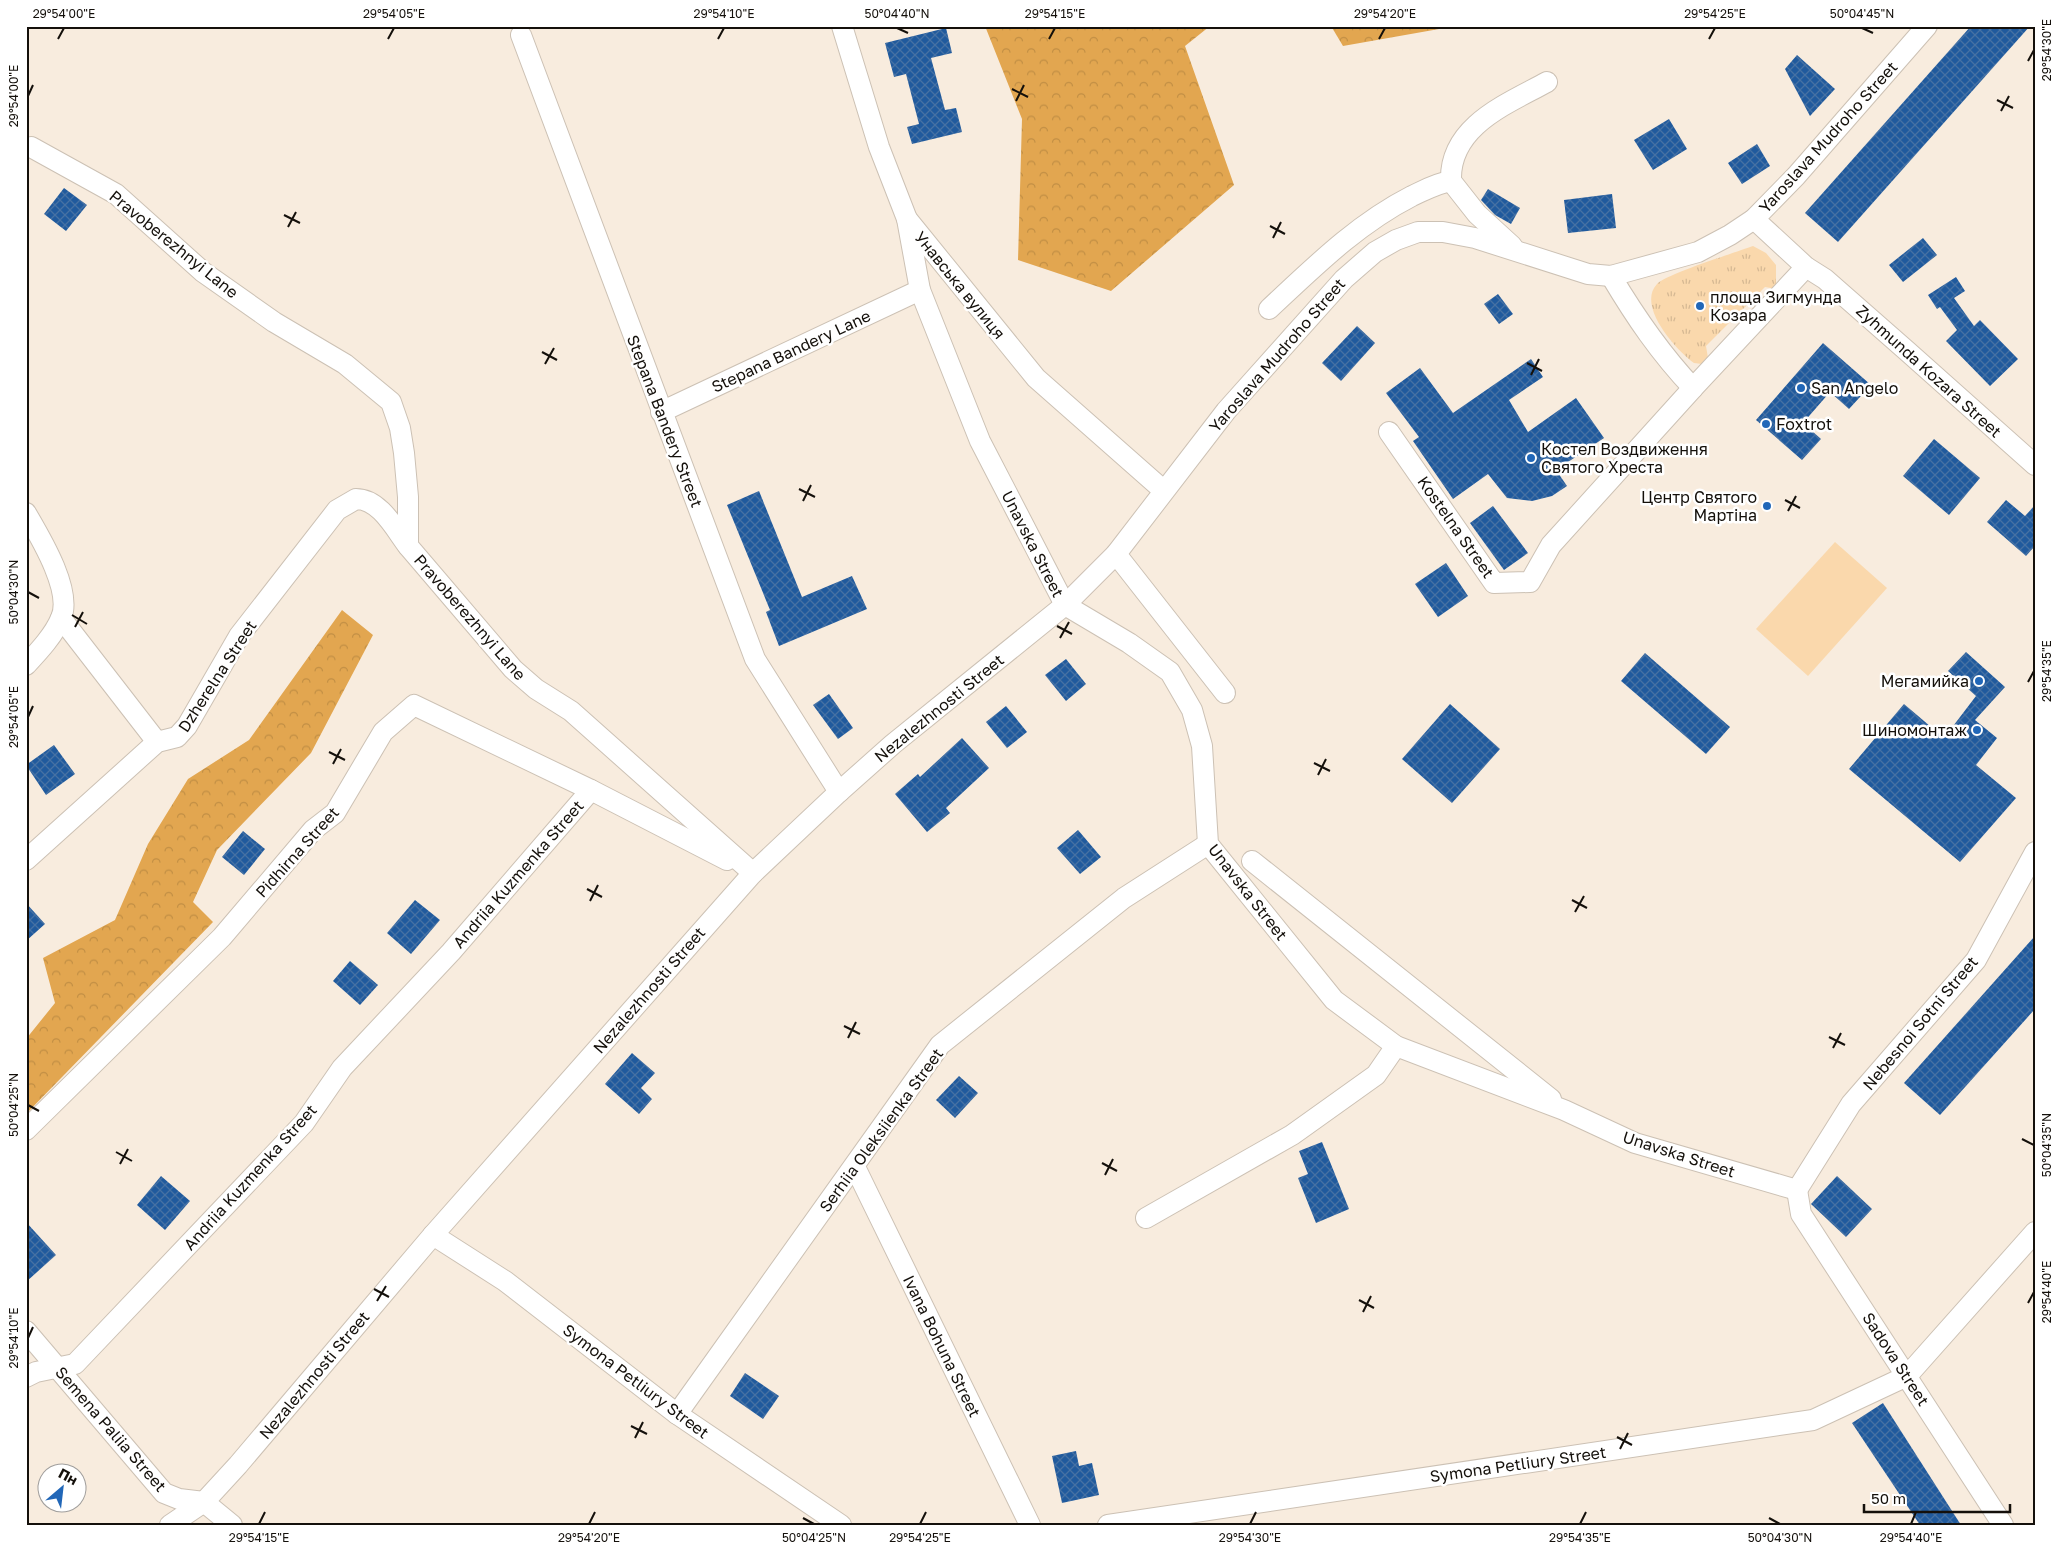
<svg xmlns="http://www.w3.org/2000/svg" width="2061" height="1551" viewBox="0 0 2061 1551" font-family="'Golos Text',sans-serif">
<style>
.grass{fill:url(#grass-tufts)}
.forest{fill:url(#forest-crowns)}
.pitch{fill:#fad8ac}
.building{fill:url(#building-cross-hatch)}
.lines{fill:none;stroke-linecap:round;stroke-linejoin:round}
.minor-casing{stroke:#ccc1b4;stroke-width:22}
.minor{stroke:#fff;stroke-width:20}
.ticks{fill:none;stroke:#14100b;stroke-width:2}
.poi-dot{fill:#2167b8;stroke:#fff;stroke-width:2}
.labels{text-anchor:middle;stroke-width:5;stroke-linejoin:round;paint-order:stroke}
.street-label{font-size:16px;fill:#14100b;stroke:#fff}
.poi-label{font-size:16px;fill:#14100b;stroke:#fff;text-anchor:start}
.neatline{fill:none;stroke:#14100b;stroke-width:2}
.ticks-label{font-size:12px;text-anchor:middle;fill:#14100b}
</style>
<defs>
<pattern id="grass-tufts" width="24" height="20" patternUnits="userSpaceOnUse" patternTransform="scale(1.25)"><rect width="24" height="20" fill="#fad8ac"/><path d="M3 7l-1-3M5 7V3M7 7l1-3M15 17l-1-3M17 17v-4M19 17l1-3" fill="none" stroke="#d5b893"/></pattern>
<pattern id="forest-crowns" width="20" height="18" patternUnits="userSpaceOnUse" patternTransform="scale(1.25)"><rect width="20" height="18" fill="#e2a650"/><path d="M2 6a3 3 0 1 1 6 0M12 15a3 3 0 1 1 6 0" fill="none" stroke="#c18e44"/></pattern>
<pattern id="building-cross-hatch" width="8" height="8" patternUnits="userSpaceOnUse" patternTransform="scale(1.25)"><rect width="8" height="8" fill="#205a9d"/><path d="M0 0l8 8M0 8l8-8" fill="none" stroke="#4671a3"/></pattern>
</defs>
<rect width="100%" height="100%" fill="#f8ecde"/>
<path class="grass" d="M1753,246L1766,253L1776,265V289L1765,287L1706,346L1708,358L1702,364L1694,363C1677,351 1636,306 1657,284C1666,274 1737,252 1753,246Z"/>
<g class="forest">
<path d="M985,26H1210L1185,46L1234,185L1111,291L1018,260L1022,119Z"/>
<path d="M1331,26H1456L1343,46Z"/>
<path d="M342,610L373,635L311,753L217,850L193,902L213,922L26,1114V1039L55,1003L43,958L115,920L148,844L188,779L249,740Z"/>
</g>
<path class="pitch" d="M1835,542L1887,588L1808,676L1756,629Z"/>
<g class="building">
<path d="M1971,26H2030L1838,242L1805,213Z"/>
<path d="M946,28L952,53L931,58L945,110L956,108L962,132L912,144L907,127L919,124L906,74L894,77L885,43Z"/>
<path d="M1797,55L1835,89L1810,116L1785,69Z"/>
<path d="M1669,119L1687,149L1653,170L1634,140Z"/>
<path d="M1757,144L1770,166L1742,184L1728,163Z"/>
<path d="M64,188L87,205L66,231L44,214Z"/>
<path d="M1488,189L1520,208L1511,224L1495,215L1481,200Z"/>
<path d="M1612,194L1616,228L1568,233L1564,200Z"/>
<path d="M1923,238L1937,255L1903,282L1889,265Z"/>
<path d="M1956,277L1965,291L1954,298L1974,326L1980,320L2018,359L1990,386L1946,341L1957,330L1940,307L1937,309L1928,295Z"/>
<path d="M1498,294L1513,314L1499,324L1484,304Z"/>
<path d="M1357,326L1375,343L1341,381L1322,363Z"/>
<path d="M1823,343L1871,385L1849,409L1830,392L1803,423L1821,439L1802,460L1756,420Z"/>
<path d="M1531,359L1543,377L1509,400L1528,432L1576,398L1604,438L1556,470L1567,486L1552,496L1532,501L1507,498L1488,474L1453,499L1413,441L1419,437L1386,393L1420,368L1453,413Z"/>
<path d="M1934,439L1980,478L1949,515L1903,476Z"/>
<path d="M759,491L802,597L852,576L867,609L779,646L766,612L770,610L727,505Z"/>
<path d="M2006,500L2025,516L2035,505V546L2026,556L1987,522Z"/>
<path d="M1493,506L1528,553L1504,570L1470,523Z"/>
<path d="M1446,563L1468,596L1438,617L1415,584Z"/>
<path d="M1966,652L2005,687L1975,720L1997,738L1976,765L2016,798L1960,862L1849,769L1904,704L1944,738L1976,696L1948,671Z"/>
<path d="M1645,653L1730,727L1706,754L1621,681Z"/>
<path d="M1066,659L1086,684L1066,701L1045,675Z"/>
<path d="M829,694L853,728L838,739L813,705Z"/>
<path d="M1450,704L1500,749L1452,803L1402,759Z"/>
<path d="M1006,706L1027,732L1007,748L986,722Z"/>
<path d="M962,738L989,768L946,808L950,813L927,832L895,794L918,774L920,777Z"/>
<path d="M54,745L75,774L46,795L26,765Z"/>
<path d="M1078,830L1101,857L1080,874L1057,848Z"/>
<path d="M243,831L265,849L244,875L222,857Z"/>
<path d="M415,900L440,920L411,954L387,933Z"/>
<path d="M26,903L45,924L26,941Z"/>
<path d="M2035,936V1009L1940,1115L1904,1083Z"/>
<path d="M350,961L378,985L360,1005L333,981Z"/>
<path d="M632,1053L655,1073L641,1088L652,1099L639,1114L605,1084Z"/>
<path d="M959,1076L978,1093L955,1118L936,1100Z"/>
<path d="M1322,1142L1349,1209L1316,1223L1298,1178L1308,1174L1299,1151Z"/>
<path d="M161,1176L190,1201L165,1230L137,1205Z"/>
<path d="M1837,1176L1872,1209L1846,1237L1811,1204Z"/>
<path d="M26,1222L56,1255L26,1282Z"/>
<path d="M745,1373L779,1396L763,1419L730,1396Z"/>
<path d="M1883,1403L1961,1525H1920L1852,1423Z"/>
<path d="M1076,1451L1079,1466L1092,1463L1099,1495L1062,1503L1052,1456Z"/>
</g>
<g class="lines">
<defs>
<g id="minor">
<path d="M842,26L879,147L907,219L1036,378L1163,490"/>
<path d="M521,35L755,659L839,792"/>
<path d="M31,147L116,194L203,272L274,322L345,364L391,402L400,428L404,453L408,497V546L513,669L536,689L571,711L753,873"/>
<path d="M1451,181L1477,214L1512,246"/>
<path d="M907,219L920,290L980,441L1065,605L1129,643L1170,672L1192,710L1202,746L1208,844L1334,1000L1396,1046L1564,1110L1635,1143L1797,1190"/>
<path d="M1754,219L1806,267L1825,279L1907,351L2035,465"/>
<path d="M1611,276C1636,318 1660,353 1693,388L1806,267"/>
<path d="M1269,309C1314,267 1357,224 1412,196C1425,190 1437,183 1451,181C1449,126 1507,104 1547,82"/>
<path d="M661,412L920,290"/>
<path d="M1389,432L1494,583L1530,582L1551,545L1693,388"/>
<path d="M26,513C40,537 73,591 61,618C54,635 39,651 26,665"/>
<path d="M1116,554L1225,693"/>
<path d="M61,618L157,742"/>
<path d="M26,860L157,742L177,737L187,726L239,636L337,510L356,499C380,499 395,529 408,546"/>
<path d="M1252,861L1551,1099"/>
<path d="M26,1130L222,937L313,830L335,813L383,732L414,705L591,790L727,860"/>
<path d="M855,1167L1030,1525"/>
<path d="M1797,1190L1851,1104L1976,960L2035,852"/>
<path d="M1797,1190L1801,1214L2003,1525"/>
<path d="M1146,1218L1292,1135L1376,1075L1396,1046"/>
<path d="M433,1235L505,1281L677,1414L841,1525"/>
<path d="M26,1331L164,1493L179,1499L204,1502L232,1525"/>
<path d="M26,1377L36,1372L75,1364L304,1123L342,1068L451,952L591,790"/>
<path d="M677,1414L940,1045L1124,898L1208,844"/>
<path d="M170,1525L204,1502L238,1465L433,1235L753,873L839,792L893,744L1065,605L1116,554L1226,411L1344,279L1375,252L1396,240L1418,232H1443L1475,238L1588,274L1611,276L1698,252L1730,235L1754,219L1796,176L1927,26"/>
<path d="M1108,1525L1813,1420L1907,1376L2035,1232"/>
</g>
</defs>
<use href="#minor" class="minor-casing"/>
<use href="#minor" class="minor"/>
</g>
<path class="ticks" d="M897,28L908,33M1862,28L1873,33M58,39L64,28M388,39L394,28M718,39L724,28M1049,39L1055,28M1379,39L1385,28M1709,39L1715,28M2028,61L2034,50M1012,89L1028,97M28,96L33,85M1997,100L2013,108M1016,101L1024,85M2001,111L2009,96M284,215L300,223M1270,226L1285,234M288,227L296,212M1273,238L1281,222M542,352L557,360M1527,363L1542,371M545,364L554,348M1531,375L1539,359M799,489L815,497M1785,500L1800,508M803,501L811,485M1788,511L1796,496M28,592L39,598M72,615L87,624M1057,626L1072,634M75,627L83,612M1060,638L1069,622M2028,682L2034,671M28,717L33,706M329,752L345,760M1314,763L1330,771M333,764L341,749M1318,775L1326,759M587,889L602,897M1572,900L1587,908M590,901L598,885M1575,912L1584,896M844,1026L860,1034M1829,1037L1845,1045M848,1038L856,1022M1833,1048L1841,1033M28,1105L39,1111M2022,1139L2034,1145M116,1152L132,1161M1102,1163L1117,1171M120,1164L128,1149M1105,1175L1113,1159M374,1289L389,1297M1359,1300L1374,1308M377,1301L386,1286M2028,1303L2034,1292M1363,1312L1371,1296M28,1338L33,1327M631,1426L647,1434M1617,1437L1632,1445M635,1438L643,1422M1620,1449L1628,1433M803,1518L814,1524M1769,1518L1780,1524M259,1524L265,1512M589,1524L595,1512M920,1524L926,1512M1250,1524L1256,1512M1580,1524L1586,1512M1911,1524L1916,1512"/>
<g class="poi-dot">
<circle cx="1700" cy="306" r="5"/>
<circle cx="1801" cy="388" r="5"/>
<circle cx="1766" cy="424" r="5"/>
<circle cx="1531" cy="458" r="5"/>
<circle cx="1767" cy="506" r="5"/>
<circle cx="1979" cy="681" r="5"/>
<circle cx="1977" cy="730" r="5"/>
</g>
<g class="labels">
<g class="street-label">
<text transform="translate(1828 137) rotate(-48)" y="6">Yaroslava Mudroho Street</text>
<text transform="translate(174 244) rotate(39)" y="6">Pravoberezhnyi Lane</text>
<text transform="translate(960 285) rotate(51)" y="6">Унавська вулиця</text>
<text transform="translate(791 351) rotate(-25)" y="6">Stepana Bandery Lane</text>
<text transform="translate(1277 355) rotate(-49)" y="6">Yaroslava Mudroho Street</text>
<text transform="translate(1929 371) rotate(42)" y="6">Zyhmunda Kozara Street</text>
<text transform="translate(665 421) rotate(69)" y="6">Stepana Bandery Street</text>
<text transform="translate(1456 527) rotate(55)" y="6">Kostelna Street</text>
<text transform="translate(1033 544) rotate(63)" y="6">Unavska Street</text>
<text transform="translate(470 617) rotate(49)" y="6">Pravoberezhnyi Lane</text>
<text transform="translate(217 676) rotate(-57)" y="6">Dzherelna Street</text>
<text transform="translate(939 708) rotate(-39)" y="6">Nezalezhnosti Street</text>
<text transform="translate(297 852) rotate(-48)" y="6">Pidhirna Street</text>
<text transform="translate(518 874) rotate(-49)" y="6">Andriia Kuzmenka Street</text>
<text transform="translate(1248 892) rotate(52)" y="6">Unavska Street</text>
<text transform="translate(649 990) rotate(-49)" y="6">Nezalezhnosti Street</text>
<text transform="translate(1920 1023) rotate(-50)" y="6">Nebesnoi Sotni Street</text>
<text transform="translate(881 1130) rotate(-54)" y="6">Serhiia Oleksiienka Street</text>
<text transform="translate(1679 1154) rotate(18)" y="6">Unavska Street</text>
<text transform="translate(250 1177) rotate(-48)" y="6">Andriia Kuzmenka Street</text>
<text transform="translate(942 1346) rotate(64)" y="6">Ivana Bohuna Street</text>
<text transform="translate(1896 1359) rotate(57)" y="6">Sadova Street</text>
<text transform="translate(314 1375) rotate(-50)" y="6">Nezalezhnosti Street</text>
<text transform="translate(636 1381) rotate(37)" y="6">Symona Petliury Street</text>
<text transform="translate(111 1429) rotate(49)" y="6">Semena Paliia Street</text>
<text transform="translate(1518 1464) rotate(-8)" y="6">Symona Petliury Street</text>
</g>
<g class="poi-label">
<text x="1710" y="303">площа Зигмунда<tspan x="1710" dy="18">Козара</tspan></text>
<text x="1811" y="394">San Angelo</text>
<text x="1776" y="430">Foxtrot</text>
<text x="1541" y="455">Костел Воздвиження<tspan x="1541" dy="18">Святого Хреста</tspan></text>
<text x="1757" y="503" text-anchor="end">Центр Святого<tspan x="1757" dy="18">Мартіна</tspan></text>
<text x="1969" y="687" text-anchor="end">Мегамийка</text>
<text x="1967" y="736" text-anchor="end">Шиномонтаж</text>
</g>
</g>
<rect width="2061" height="1551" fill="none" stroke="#ffffff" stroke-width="55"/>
<g transform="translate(62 1488) rotate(28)"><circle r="24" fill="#ffffff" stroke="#a19f9d"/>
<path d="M0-4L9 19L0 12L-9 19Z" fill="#2167b8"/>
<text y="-8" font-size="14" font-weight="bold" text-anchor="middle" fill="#14100b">Пн</text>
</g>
<path d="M1864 1504v8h146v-8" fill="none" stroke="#14100b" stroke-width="2.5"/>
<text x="1871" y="1504" font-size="15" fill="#14100b" stroke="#ffffff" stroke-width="4" paint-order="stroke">50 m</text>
<rect x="28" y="28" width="2006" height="1496" class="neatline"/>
<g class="ticks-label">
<text x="64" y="18">29°54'00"E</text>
<text x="394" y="18">29°54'05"E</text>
<text x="724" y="18">29°54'10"E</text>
<text x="897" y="18">50°04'40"N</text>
<text x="1055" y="18">29°54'15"E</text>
<text x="1385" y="18">29°54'20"E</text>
<text x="1715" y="18">29°54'25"E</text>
<text x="1862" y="18">50°04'45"N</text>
<text transform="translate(2047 50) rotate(-90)" y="4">29°54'30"E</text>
<text transform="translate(14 96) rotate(-90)" y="4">29°54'00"E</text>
<text transform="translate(14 592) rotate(-90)" y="4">50°04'30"N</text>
<text transform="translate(2047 671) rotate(-90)" y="4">29°54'35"E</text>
<text transform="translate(14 717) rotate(-90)" y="4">29°54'05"E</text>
<text transform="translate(14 1105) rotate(-90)" y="4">50°04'25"N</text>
<text transform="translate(2047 1145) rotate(-90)" y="4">50°04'35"N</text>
<text transform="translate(2047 1292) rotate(-90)" y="4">29°54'40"E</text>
<text transform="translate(14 1338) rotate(-90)" y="4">29°54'10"E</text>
<text x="259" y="1542">29°54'15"E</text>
<text x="589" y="1542">29°54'20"E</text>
<text x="814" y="1542">50°04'25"N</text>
<text x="920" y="1542">29°54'25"E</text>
<text x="1250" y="1542">29°54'30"E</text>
<text x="1580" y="1542">29°54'35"E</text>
<text x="1780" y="1542">50°04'30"N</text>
<text x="1911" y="1542">29°54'40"E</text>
</g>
</svg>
